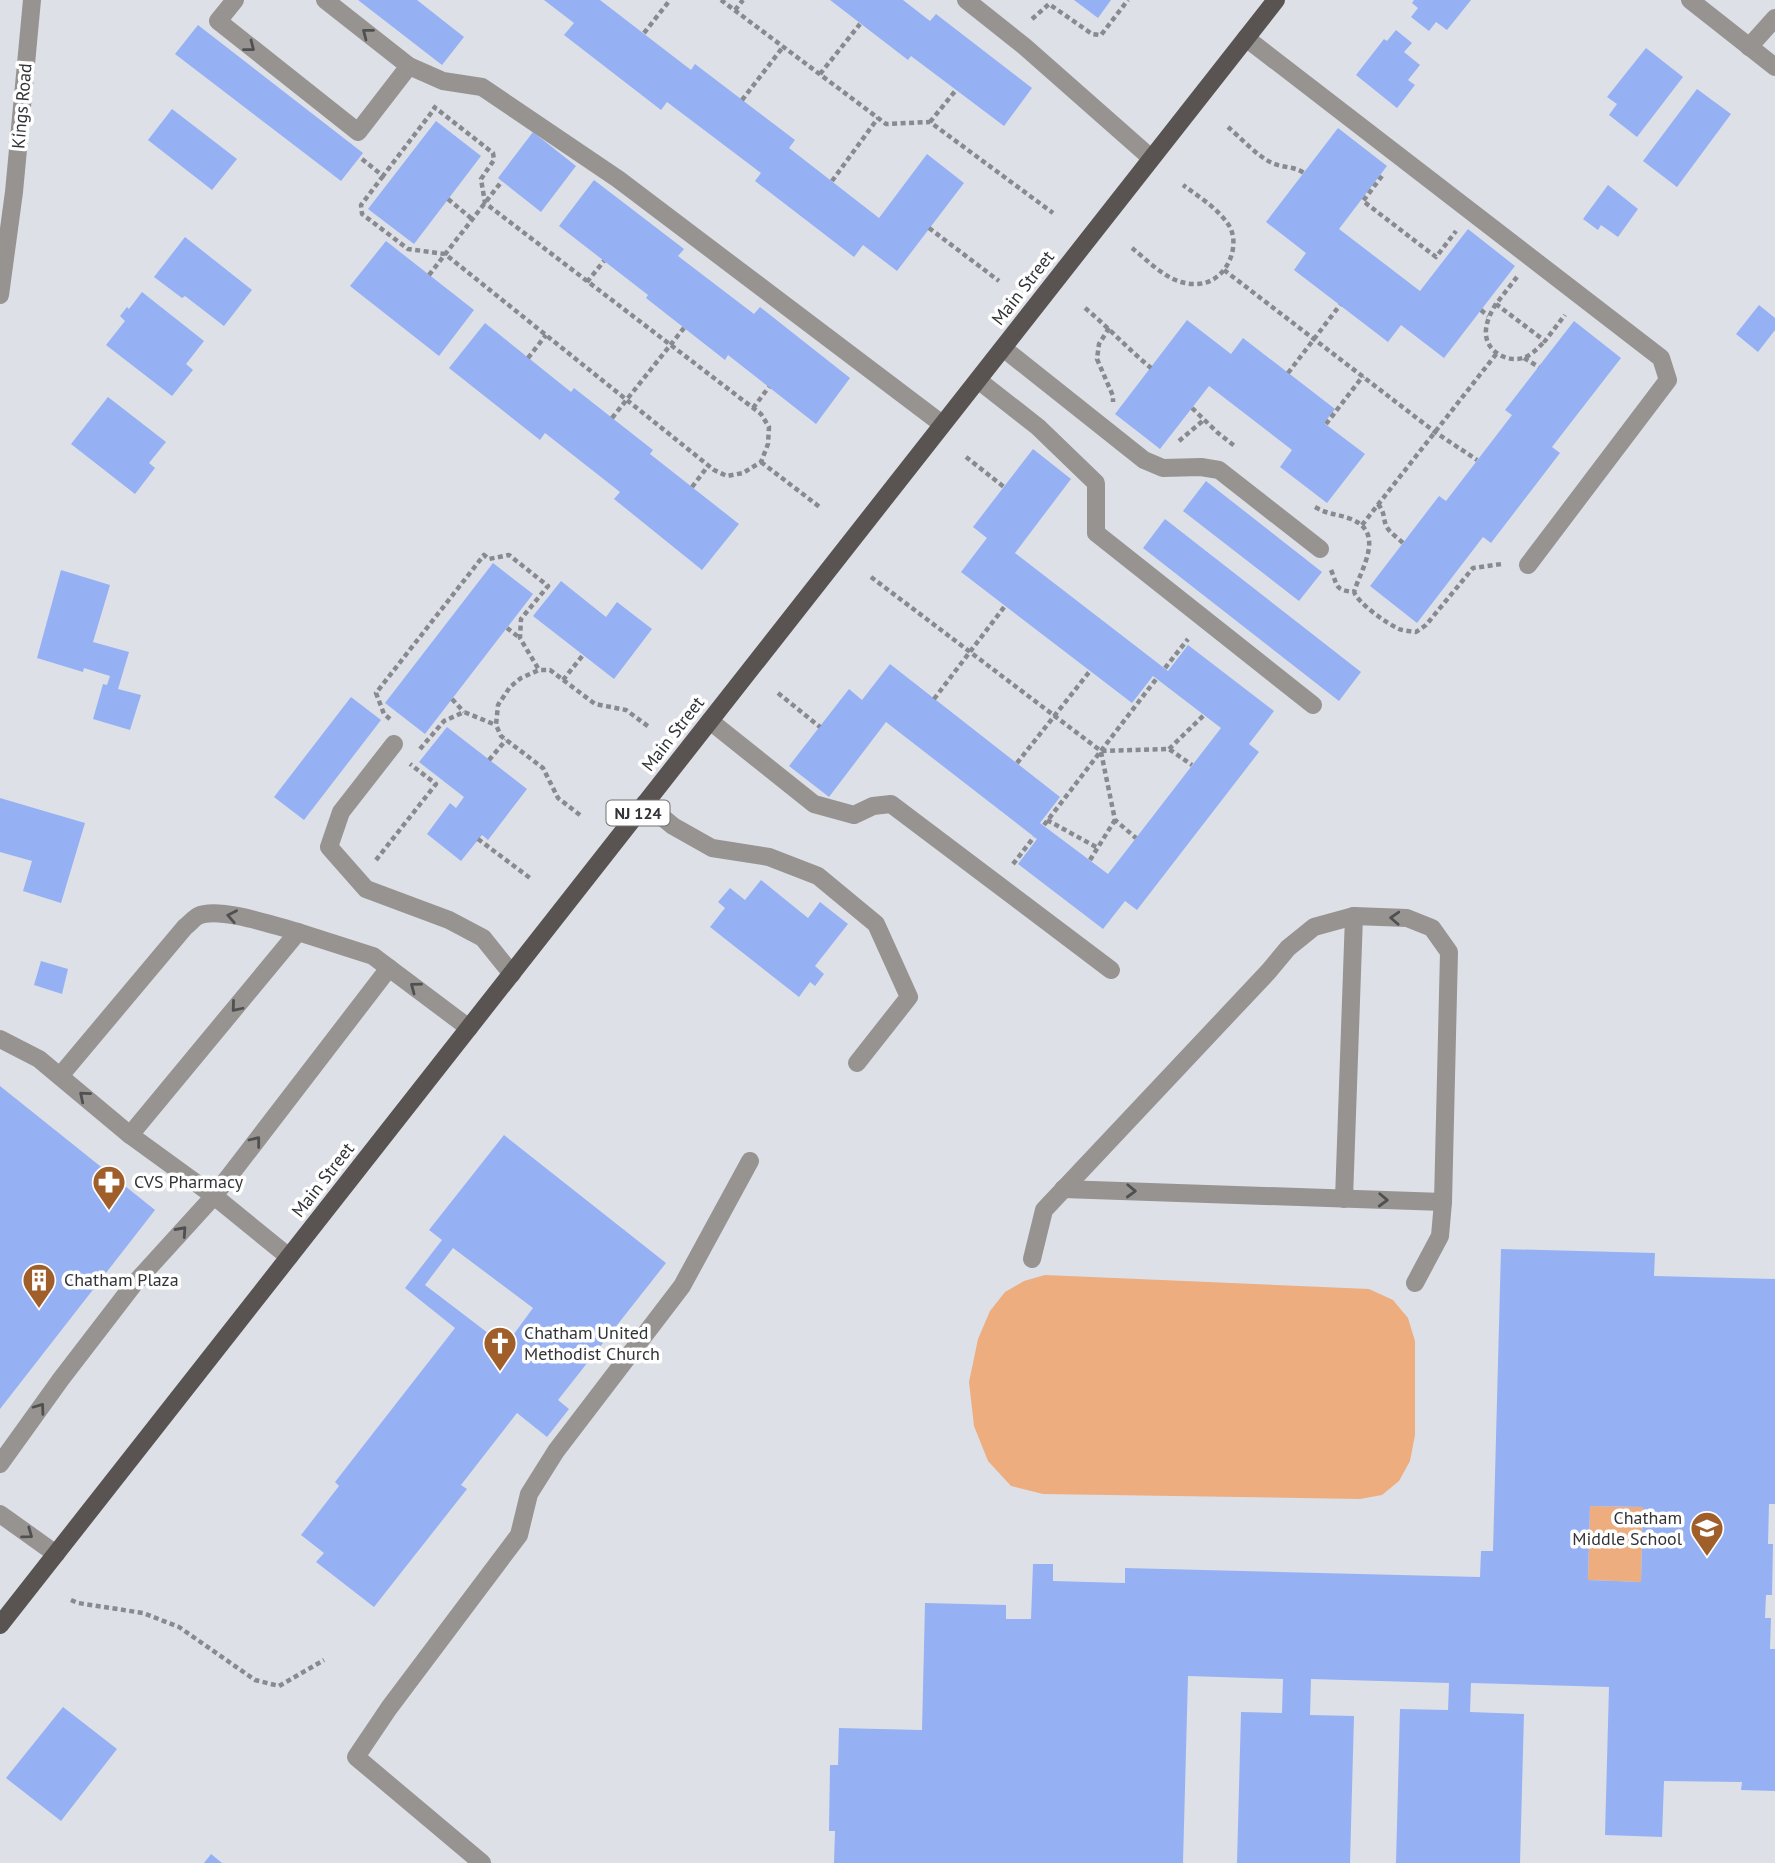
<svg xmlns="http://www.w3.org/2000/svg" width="1775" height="1863" viewBox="0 0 1775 1863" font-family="'PT Sans',sans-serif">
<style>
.green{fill:#edad7f}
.building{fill:#95b1f4;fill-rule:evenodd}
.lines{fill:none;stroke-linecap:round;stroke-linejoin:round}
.path{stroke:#888a8f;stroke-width:4.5;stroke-dasharray:5 3.5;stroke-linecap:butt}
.minor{stroke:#969391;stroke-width:18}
.major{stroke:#595451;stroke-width:18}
.oneway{stroke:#505051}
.labels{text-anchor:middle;stroke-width:7;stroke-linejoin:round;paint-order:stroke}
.shield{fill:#fff;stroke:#707072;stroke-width:2}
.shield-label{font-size:16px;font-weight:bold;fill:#323336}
.street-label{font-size:18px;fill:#323336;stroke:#fff}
.poi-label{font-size:18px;fill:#323336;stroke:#fff;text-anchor:start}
</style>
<rect width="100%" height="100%" fill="#dde0e7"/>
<g class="green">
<path d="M1045,1275L1369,1289L1393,1300L1408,1318L1415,1341V1435L1410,1461L1399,1481L1382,1495L1360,1499L1043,1494L1011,1486L988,1461L974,1426L969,1382L978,1339L990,1311L1005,1292L1024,1281Z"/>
<path d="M1590,1506L1643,1507L1641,1582L1588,1580Z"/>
</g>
<g class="building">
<path d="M358,0H417L464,37L442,65Z"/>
<path d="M544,0H600L691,70L695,64L795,140L789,148L879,218L927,154L964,183L897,271L863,245L854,257L755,181L761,173L667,102L661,110L564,35L574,23Z"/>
<path d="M830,0H903L930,21L936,14L1032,88L1004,126L911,56L908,60Z"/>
<path d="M1074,0H1111L1098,18Z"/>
<path d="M1414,0H1471L1447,30L1436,22L1429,31L1411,17L1418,8L1412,3Z"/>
<path d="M198,25L363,153L341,181L175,54Z"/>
<path d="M1396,30L1412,43L1404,52L1420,65L1408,80L1415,85L1397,108L1356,75L1384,39L1387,41Z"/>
<path d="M1646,48L1683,77L1637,137L1609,115L1617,104L1607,97Z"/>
<path d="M1697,89L1731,114L1677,187L1643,161Z"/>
<path d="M172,109L237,159L212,190L148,140Z"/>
<path d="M436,121L481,156L414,244L368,209Z"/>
<path d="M1338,128L1387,166L1339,229L1420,291L1468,229L1515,266L1444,358L1401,325L1388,342L1294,270L1306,253L1266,222Z"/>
<path d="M533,132L576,166L541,212L498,178Z"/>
<path d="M594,180L684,249L678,256L754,314L760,307L850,378L816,424L728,355L725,360L646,298L648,295L559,226Z"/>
<path d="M1608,185L1638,209L1618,237L1601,225L1598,230L1583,219Z"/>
<path d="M185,237L252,290L224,326L185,296L182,298L154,277Z"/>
<path d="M386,241L474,310L439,356L350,286Z"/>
<path d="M142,292L204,341L186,364L193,370L172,396L106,345L125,321L120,316L127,307L129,309Z"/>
<path d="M1759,305L1775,318V330L1758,352L1736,334Z"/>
<path d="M1187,320L1231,354L1243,338L1335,409L1324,423L1365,454L1327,503L1280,467L1292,450L1209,386L1160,449L1115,414Z"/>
<path d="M1574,321L1621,358L1552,447L1560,453L1491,543L1483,537L1417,623L1370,586L1439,496L1446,501L1512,415L1505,410Z"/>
<path d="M485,323L571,392L574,388L653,450L650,454L739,524L702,570L614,499L620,492L545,433L540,440L449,368Z"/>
<path d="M108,397L166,442L149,463L155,468L135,494L71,444Z"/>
<path d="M1033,449L1071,479L1015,553L1168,671L1188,645L1274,711L1249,744L1259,752L1137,910L1125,901L1103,929L1018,864L1037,839L886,722L829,797L789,766L849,689L862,700L890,664L1060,797L1040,823L1108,874L1136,838L1221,728L1153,676L1132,703L961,572L987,538L973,527Z"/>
<path d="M1206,481L1322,572L1299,601L1183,511Z"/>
<path d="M1165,519L1361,672L1339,701L1143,548Z"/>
<path d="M493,563L533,594L425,734L385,703Z"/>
<path d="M61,570L110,585L93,642L129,652L118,689L141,695L130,730L93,719L103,684L107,685L110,676L84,668L83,672L37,658Z"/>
<path d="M561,581L606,617L617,602L652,629L614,679L533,616Z"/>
<path d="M351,697L381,720L304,820L274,797Z"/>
<path d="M447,727L527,789L488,840L482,835L461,861L427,834L450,803L456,808L464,797L419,762Z"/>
<path d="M0,798L85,823L61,903L23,891L32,861L0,852Z"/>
<path d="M761,880L808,918L820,902L848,924L815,966L824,974L815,986L810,982L799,997L710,927L725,908L718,902L730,888L745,900Z"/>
<path d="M41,961L68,969L62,994L34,985Z"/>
<path d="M0,1086L155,1210L0,1409Z"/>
<path d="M504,1135L666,1263L558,1400L569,1409L547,1437L517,1413L461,1485L467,1489L374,1607L316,1562L324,1553L301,1535L339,1486L335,1482L455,1328L405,1288L442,1240L429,1230ZM453,1248L533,1308L505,1346L425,1285Z"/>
<path d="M1501,1249L1655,1253L1654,1276L1775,1279V1504H1769L1768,1544H1773L1772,1595H1766L1765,1618H1771L1770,1649H1775V1791L1741,1790L1742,1782L1664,1781L1662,1837L1605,1835L1609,1687L1471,1683L1470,1712L1524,1714L1520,1863H1396L1400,1709L1448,1710L1449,1683L1311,1679L1310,1715L1354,1716L1350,1863H1237L1241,1712L1282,1713L1283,1679L1188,1676L1183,1863H834L835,1831H829L830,1765H838L839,1728L922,1730L925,1603L1006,1605V1619H1031L1033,1564H1053V1581L1125,1583V1568L1480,1577L1481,1551H1493ZM1590,1506L1643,1507L1641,1582L1588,1580Z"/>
<path d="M63,1707L117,1749L61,1821L6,1778Z"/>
<path d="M211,1854L222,1863H204Z"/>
</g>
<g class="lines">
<g class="path">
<path d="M721,0L886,124L930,122L1053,213"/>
<path d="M735,10L743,0"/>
<path d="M1032,19L1049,4L1092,34L1101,35L1128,0"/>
<path d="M644,33L670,0"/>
<path d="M820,74L860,24"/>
<path d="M742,100L783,47"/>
<path d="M930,122L956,90"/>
<path d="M1228,127C1241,138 1257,156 1272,163C1283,168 1294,166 1304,173"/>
<path d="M362,159L383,176L435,108"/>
<path d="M383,176L361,205L362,214L408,249L445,254L714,470L727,476L743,473L761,462L768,444L769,427L761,414L485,203L481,179L494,160L493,153L433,106"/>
<path d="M1382,176L1363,201L1436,257L1456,231"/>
<path d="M832,181L878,118"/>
<path d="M448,199L472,219"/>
<path d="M929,228L999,281"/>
<path d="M1132,248C1146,259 1163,277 1181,282C1191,285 1203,285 1212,280C1231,270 1240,241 1228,224C1217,208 1198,196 1183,185"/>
<path d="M1224,270L1435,432L1477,460"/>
<path d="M429,275L502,181"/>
<path d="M1517,277L1496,304L1545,341L1565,315"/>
<path d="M587,282L604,261"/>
<path d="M1496,304C1485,321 1478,344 1502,356C1508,359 1516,360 1523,358C1532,355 1539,347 1545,341"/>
<path d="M1085,308C1108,327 1128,349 1151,368"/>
<path d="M1481,310L1488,316"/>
<path d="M1109,328L1099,344L1097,359L1113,396V402"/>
<path d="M528,358L546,335"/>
<path d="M1524,358L1539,367"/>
<path d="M1288,373L1340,305"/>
<path d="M753,408L769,387"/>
<path d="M1192,408L1218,433L1236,447"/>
<path d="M612,418L684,328"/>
<path d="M1326,424L1363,376"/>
<path d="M1179,441L1205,419"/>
<path d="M966,457L1004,487"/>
<path d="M761,462L821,508"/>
<path d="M692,487L708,466"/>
<path d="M1378,504C1385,513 1383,517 1386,526C1390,533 1398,538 1403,543"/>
<path d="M1315,507C1329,515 1338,514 1351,519C1386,533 1361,569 1354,592"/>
<path d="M1362,525L1497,353"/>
<path d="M1331,570C1338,586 1334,590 1354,592C1359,604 1386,623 1399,629C1404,631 1410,631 1416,632L1426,625L1473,568L1502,564"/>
<path d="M871,577L1101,751L1169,749L1192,765"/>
<path d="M507,628L520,638"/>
<path d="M1165,668L1188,639"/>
<path d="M563,680L583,655"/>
<path d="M778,693L820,727"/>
<path d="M452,699L464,712"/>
<path d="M934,699L1005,606"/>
<path d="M390,719L384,714L376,693L484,555L489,559L509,555L548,586L521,619L520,638L539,670"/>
<path d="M420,749L444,721L464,712L496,725"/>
<path d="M1169,749L1204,715"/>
<path d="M1101,752L1115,820L1136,838"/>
<path d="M489,760L506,740"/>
<path d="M1017,763L1090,671"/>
<path d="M580,815L558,798L543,768L501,736L496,725L498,705L510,687L521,678L539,670H550L595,704L626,710L649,727"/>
<path d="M1047,820L1098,848"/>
<path d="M1044,825L1157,678"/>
<path d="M478,839L530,878"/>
<path d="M376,860L436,784L410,764"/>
<path d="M1090,860L1115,820"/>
<path d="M1013,864L1034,837"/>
<path d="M71,1600L78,1603L143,1613L179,1627L255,1680L279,1686L324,1660"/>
</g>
<g class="minor">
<path d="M235,0L218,21L358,132L409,66"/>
<path d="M325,0L409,66L443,81L482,87L618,179L942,424"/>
<path d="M966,0L1024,46L1151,158"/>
<path d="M1690,0L1775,67"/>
<path d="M1246,38L1661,358L1668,380L1528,565"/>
<path d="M1749,47L1775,18"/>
<path d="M0,295L14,192L32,0"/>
<path d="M1003,348L1144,460L1163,468L1201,467L1219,470L1320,549"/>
<path d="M978,380L1038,427L1096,483V533L1313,705"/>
<path d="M710,721L814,804L854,815L873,806L891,804L1111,970"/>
<path d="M394,744L341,812L329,847L366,889L449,920L483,938L512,974"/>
<path d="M645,803L673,826L712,848L769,857L818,876L876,924L909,997L857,1063"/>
<path d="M0,1039L39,1059L130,1135L298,932L373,956L469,1028"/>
<path d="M60,1076L185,927C189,924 194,918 198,916C218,906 276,926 298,932"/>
<path d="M130,1135L214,1196L289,1257"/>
<path d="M1063,1189L1443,1202"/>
<path d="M1344,1199L1354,916"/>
<path d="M1032,1259L1044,1210L1268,972L1288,948L1314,927L1354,916L1407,918L1432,928L1449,952L1443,1202L1440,1236L1415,1283"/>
<path d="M0,1464L61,1379L134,1284L214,1196L389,968"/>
<path d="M0,1514L56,1554"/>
<path d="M482,1863L356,1757L389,1708L519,1535L529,1494L556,1451L682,1286L750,1161"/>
</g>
<path class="major" d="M0,1625L1276,0"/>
</g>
<defs><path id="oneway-chevron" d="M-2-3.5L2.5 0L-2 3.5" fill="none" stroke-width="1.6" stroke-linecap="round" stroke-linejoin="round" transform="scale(1.75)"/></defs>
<g class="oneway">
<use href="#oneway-chevron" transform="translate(367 33) rotate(-142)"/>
<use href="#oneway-chevron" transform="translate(250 47) rotate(38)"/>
<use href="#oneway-chevron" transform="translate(232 916) rotate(-169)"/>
<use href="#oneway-chevron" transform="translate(1395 918) rotate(-177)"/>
<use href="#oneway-chevron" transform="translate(415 987) rotate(-143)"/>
<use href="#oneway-chevron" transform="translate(236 1007) rotate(130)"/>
<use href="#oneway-chevron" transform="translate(84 1096) rotate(-140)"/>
<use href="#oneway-chevron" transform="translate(256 1141) rotate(-52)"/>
<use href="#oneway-chevron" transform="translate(1131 1191) rotate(2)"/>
<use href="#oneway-chevron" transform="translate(1383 1200) rotate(2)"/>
<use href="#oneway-chevron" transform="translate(182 1231) rotate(-48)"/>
<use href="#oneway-chevron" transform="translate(40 1408) rotate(-54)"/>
<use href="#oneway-chevron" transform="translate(28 1534) rotate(36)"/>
</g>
<defs>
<symbol id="pharmacy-pin" viewBox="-11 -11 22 30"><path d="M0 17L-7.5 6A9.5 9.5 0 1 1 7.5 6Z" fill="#a05f2a" stroke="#fff"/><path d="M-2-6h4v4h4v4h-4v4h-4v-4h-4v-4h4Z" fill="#fff"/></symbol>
<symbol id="building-pin" viewBox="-11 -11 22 30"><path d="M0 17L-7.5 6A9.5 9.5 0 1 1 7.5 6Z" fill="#a05f2a" stroke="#fff"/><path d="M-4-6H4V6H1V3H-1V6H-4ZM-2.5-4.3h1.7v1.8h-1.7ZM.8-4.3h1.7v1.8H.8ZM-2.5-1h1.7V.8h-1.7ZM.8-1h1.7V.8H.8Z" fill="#fff"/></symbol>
<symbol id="church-pin" viewBox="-11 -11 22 30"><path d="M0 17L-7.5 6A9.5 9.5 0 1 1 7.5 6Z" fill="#a05f2a" stroke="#fff"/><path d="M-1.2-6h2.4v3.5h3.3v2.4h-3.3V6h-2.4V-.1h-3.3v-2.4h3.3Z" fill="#fff"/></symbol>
<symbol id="school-pin" viewBox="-11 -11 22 30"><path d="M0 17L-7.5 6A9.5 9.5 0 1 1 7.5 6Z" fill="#a05f2a" stroke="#fff"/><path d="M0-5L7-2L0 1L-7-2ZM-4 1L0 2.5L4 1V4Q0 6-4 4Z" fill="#fff"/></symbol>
</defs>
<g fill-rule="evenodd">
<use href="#pharmacy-pin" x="90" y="1163" width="38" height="52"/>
<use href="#building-pin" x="20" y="1261" width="38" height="52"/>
<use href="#church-pin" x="481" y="1324" width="38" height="52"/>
<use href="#school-pin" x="1688" y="1509" width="38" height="52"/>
</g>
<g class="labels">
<rect class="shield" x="606.5" y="800.5" width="63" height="25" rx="5"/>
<g class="shield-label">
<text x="638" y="819">NJ 124</text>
</g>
<g class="street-label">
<text transform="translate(22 106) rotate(-85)" y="6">Kings Road</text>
<text transform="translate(1023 288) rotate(-52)" y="6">Main Street</text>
<text transform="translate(673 734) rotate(-52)" y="6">Main Street</text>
<text transform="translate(323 1180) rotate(-52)" y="6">Main Street</text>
</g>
<g class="poi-label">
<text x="134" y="1188">CVS Pharmacy</text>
<text x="64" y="1286">Chatham Plaza</text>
<text x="524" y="1339">Chatham United<tspan x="524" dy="21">Methodist Church</tspan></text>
<text x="1682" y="1524" text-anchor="end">Chatham<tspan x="1682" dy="21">Middle School</tspan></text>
</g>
</g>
</svg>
